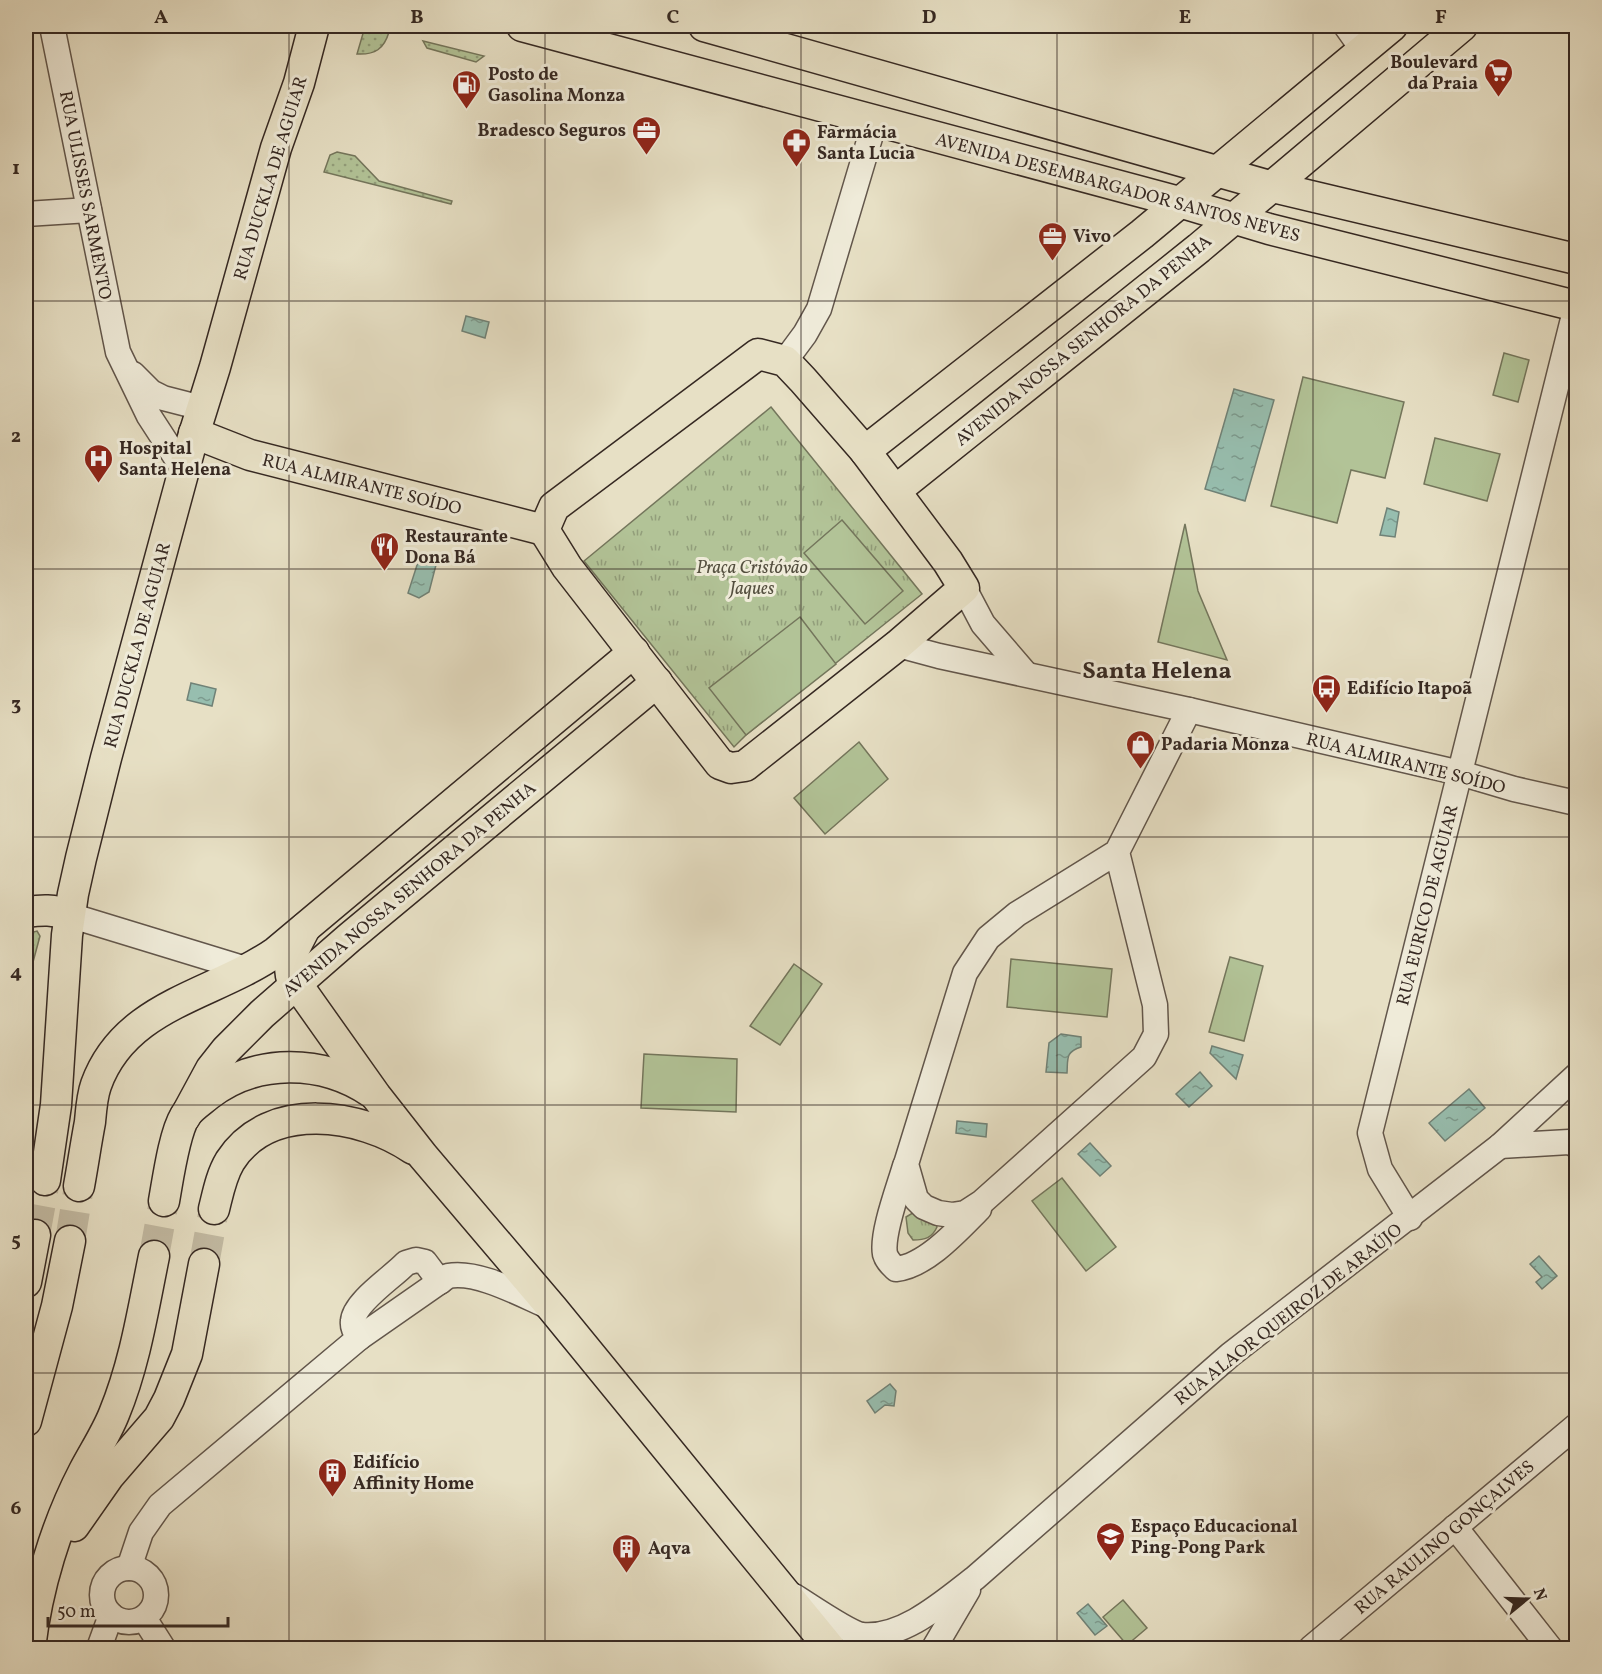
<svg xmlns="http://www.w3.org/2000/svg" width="1602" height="1674" viewBox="0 0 1602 1674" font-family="Vollkorn,serif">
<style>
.grass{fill:url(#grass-dots);stroke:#74765c;stroke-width:1.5}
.park{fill:url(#park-tufts);stroke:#74765c;stroke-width:1.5}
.pitch{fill:#b2c397;stroke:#74765c;stroke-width:1.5}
.water{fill:url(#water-ripples);stroke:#708277;stroke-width:1.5}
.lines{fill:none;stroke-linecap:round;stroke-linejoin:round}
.major-tunnel{stroke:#c3bba4;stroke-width:30;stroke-dasharray:30 15;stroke-linecap:butt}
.minor-casing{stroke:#62564b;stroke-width:27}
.major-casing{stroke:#352822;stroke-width:33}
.minor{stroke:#efebd9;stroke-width:24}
.major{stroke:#e7e0c5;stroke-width:30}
.grid{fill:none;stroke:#352822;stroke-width:1.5;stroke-opacity:0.55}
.labels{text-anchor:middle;stroke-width:6;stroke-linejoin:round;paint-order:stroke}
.poi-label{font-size:18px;font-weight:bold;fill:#352822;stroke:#efebd9;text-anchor:start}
.street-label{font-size:18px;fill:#352822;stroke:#efebd9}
.park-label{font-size:18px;font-style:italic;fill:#544f3f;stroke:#efebd9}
.district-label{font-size:24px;font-weight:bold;fill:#352822;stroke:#efebd9}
.neatline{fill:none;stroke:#352822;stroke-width:2}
.grid-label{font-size:20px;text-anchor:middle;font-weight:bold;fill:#352822}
</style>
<defs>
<pattern id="grass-dots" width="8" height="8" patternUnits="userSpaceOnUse" patternTransform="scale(1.5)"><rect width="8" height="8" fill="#b2c397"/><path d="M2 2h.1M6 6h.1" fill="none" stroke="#929e7b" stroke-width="1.8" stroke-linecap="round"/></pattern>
<pattern id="park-tufts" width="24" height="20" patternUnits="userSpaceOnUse" patternTransform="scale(1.5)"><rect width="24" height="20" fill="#b2c397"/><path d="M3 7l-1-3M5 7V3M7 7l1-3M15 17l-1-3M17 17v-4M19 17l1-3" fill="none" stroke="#929e7b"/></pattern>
<pattern id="water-ripples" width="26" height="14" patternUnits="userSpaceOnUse" patternTransform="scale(1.5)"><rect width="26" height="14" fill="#97beaf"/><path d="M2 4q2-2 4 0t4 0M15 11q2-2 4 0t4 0" fill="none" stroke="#7c9a8e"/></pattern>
</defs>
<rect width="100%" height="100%" fill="#e7e0c5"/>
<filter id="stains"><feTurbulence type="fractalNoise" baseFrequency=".00333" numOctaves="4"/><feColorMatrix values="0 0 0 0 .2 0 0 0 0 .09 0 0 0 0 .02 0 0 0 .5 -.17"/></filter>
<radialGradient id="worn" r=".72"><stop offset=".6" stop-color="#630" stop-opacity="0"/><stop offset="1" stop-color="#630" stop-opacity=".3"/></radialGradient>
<g class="grass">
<path d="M373,27L389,32C384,49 375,55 357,54L364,30Z"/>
<path d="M423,41L484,56L476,62L427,48Z"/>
<path d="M337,152L355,156L379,181L452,201L451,204L324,172L330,155Z"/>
<path d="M37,931L40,936L26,988V934Z"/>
</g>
<g class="park">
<path d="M771,407L922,594L746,735L734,747L584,561Z"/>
<path d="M916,1211L933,1217L937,1227C932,1238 925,1240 913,1240L908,1233L906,1217Z"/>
</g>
<g class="pitch">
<path d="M1504,353L1529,360L1518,402L1493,395Z"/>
<path d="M1303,377L1404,402L1385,478L1351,470L1337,523L1271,506Z"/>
<path d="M1435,438L1500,454L1487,501L1424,484Z"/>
<path d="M842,520L903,591L865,624L804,553Z"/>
<path d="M1185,524L1198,591L1227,660L1158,642Z"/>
<path d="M800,617L836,664L746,735L709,688Z"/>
<path d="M859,742L888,779L825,834L794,798Z"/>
<path d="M1230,957L1263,966L1244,1041L1209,1032Z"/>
<path d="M1011,959L1112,969L1107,1017L1007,1007Z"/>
<path d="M794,964L822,984L780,1045L750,1026Z"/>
<path d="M644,1054L737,1059L736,1112L641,1108Z"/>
<path d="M1062,1178L1116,1247L1086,1271L1032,1201Z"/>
<path d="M1123,1600L1147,1628L1127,1645L1103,1617Z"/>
</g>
<g class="water">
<path d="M466,316L489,322L485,338L462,331Z"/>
<path d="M1234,389L1274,400L1245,501L1205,489Z"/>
<path d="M1387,508L1399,512L1395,537L1380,535Z"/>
<path d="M419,559L436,565L429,592L419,598L408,593Z"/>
<path d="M191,683L216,689L212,706L187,700Z"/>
<path d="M1061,1034L1081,1037V1047C1065,1052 1068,1059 1067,1073L1046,1072L1049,1043Z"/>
<path d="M1212,1046L1243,1055L1236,1079L1210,1053Z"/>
<path d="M1200,1072L1212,1086L1189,1107L1176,1094Z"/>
<path d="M1469,1089L1485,1108L1445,1141L1429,1123Z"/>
<path d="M957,1121L987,1124L986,1137L956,1133Z"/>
<path d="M1090,1143L1111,1166L1100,1176L1078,1154Z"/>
<path d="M1539,1256L1557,1276L1542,1289L1536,1282L1542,1277L1530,1264Z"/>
<path d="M890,1384L896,1391L894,1406L885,1405L875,1413L867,1401Z"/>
<path d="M1088,1604L1107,1626L1095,1635L1077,1613Z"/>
</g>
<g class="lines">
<g class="major-tunnel">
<path d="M35,1235L45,1180"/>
<path d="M70,1241L79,1186"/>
<path d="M154,1256L164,1201"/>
<path d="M204,1264L214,1209"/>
</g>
<defs>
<g id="minor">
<path d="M52,26L118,352L149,416L184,470"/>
<path d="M1346,26L1363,50"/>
<path d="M26,214L89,210"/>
<path d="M785,361L805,334L819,309L875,121"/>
<path d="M133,374L151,392L163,398L202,408"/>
<path d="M964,588L983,624L1026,674"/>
<path d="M898,645L939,656L1189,710L1460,773L1514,789L1576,803"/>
<path d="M1117,852L1155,1005L1156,1034L1144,1057L982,1202L965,1213L952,1215L938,1213L924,1207L916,1199L906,1164L965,973L988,938L1017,914L1117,852L1189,710"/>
<path d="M69,915L249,970"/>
<path d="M1500,1146L1569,1142L1576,1145"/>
<path d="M905,1166C899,1187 881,1234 885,1254C887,1261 891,1264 896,1269C926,1266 958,1230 979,1209"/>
<path d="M1410,1218L1380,1169L1370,1133L1576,307"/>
<path d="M359,1338C356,1333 352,1328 353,1321C354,1302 393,1277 406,1263L416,1260L425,1262L440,1282"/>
<path d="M1455,1527L1550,1648"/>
<circle cx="129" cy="1595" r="27"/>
<path d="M129,1568L141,1532L160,1505L359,1338L448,1276C479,1270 523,1296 552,1308"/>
<path d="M794,1596C807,1604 849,1633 862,1635C903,1639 945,1601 975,1578L1230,1355L1500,1146L1576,1076"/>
<path d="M144,1618L163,1648"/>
<path d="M99,1648L111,1615"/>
<path d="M934,1648L968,1590"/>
<path d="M1311,1648L1576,1426"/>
</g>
<g id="major">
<path d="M522,26L1179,202L1269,229L1576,306"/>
<path d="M704,26L1273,187L1576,259"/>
<path d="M758,354L785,361L803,380L865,451L948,562L964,588L898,645L745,766L731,768L720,764L567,567L544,530L554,507Z"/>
<path d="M194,433L250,455L544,530"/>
<path d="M865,451L1142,234L1392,26"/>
<path d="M895,491L1199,248L1462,26"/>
<path d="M26,912C41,910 54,909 69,915"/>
<path d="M305,928L289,959L291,976L376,1096L423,1156L553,1309L830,1648"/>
<path d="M185,1117L211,1069L226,1050L262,1014L349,938L657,682"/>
<path d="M45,1180L56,1105L67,935L73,894L81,858L106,758L191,444L215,367L276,148L299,83L314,26"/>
<path d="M79,1186C83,1164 86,1143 90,1122C91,1110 92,1096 96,1085C125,1004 213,996 276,952L634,652"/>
<path d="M164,1201C168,1179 174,1134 185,1116C190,1108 201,1101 208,1095C256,1058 322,1059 371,1092"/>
<path d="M214,1209C218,1193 221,1176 230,1161C269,1100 361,1113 413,1149"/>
<path d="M26,1282L35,1235"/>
<path d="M26,1421L57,1306L70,1241"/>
<path d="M74,1526L109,1476L159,1418L169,1399L187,1354L204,1264"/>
<path d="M30,1648C37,1588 56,1525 84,1471C94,1452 106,1434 114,1414C135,1363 143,1310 154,1256"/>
</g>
</defs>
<use href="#minor" class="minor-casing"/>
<use href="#major" class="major-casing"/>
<use href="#minor" class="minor"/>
<use href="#major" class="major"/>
</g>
<path class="grid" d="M289,26V1648M545,26V1648M801,26V1648M1057,26V1648M1313,26V1648M26,301H1576M26,569H1576M26,837H1576M26,1105H1576M26,1373H1576"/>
<defs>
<symbol id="supermarket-pin" viewBox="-11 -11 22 30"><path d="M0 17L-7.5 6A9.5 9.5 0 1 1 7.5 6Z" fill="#8f2418" stroke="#efebd9"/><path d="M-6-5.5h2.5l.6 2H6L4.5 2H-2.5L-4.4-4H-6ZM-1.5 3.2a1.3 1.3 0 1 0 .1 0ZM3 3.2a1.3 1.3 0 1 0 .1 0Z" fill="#fff"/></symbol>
<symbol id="fuel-pin" viewBox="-11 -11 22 30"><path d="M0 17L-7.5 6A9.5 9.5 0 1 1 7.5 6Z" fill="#8f2418" stroke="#efebd9"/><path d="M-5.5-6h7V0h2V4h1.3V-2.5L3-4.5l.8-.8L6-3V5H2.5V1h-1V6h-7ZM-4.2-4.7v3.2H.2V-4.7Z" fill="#fff"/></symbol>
<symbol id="office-pin" viewBox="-11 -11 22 30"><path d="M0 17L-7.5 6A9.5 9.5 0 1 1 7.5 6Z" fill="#8f2418" stroke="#efebd9"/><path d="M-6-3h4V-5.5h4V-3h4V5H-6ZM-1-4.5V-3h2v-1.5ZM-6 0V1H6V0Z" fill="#fff"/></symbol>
<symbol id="pharmacy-pin" viewBox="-11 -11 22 30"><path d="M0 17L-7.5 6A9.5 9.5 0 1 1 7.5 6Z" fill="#8f2418" stroke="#efebd9"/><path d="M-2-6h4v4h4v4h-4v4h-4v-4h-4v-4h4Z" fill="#fff"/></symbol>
<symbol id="hospital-pin" viewBox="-11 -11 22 30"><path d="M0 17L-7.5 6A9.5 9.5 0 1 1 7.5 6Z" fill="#8f2418" stroke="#efebd9"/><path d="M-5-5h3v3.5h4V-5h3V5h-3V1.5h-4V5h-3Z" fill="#fff"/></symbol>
<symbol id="restaurant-pin" viewBox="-11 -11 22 30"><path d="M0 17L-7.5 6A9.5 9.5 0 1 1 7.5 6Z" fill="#8f2418" stroke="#efebd9"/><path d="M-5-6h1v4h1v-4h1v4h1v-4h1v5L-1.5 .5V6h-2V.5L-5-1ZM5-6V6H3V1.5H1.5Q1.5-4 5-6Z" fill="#fff"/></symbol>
<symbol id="bus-pin" viewBox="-11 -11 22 30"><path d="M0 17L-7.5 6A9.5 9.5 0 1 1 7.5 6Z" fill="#8f2418" stroke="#efebd9"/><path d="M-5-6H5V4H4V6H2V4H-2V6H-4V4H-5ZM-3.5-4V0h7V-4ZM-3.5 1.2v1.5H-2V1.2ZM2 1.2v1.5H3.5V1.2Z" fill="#fff"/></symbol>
<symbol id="shop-pin" viewBox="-11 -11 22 30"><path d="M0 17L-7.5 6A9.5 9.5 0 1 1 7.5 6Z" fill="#8f2418" stroke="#efebd9"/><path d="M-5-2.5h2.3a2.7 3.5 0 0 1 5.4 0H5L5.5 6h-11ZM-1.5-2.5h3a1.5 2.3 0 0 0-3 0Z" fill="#fff"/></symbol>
<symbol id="building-pin" viewBox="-11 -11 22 30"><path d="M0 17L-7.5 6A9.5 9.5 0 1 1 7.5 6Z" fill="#8f2418" stroke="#efebd9"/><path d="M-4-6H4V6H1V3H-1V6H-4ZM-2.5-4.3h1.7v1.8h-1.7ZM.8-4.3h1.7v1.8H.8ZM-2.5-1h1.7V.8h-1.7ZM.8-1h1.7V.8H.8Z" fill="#fff"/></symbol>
<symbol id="school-pin" viewBox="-11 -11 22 30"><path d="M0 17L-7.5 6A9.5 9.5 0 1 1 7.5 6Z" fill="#8f2418" stroke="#efebd9"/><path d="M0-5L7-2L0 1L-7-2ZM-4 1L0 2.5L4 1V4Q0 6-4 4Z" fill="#fff"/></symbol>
</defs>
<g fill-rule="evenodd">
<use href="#supermarket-pin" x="1482" y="56" width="33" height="45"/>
<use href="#fuel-pin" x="450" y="68" width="33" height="45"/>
<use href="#office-pin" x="630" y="114" width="33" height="45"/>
<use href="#pharmacy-pin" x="780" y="126" width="33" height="45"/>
<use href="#office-pin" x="1036" y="220" width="33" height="45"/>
<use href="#hospital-pin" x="82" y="442" width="33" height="45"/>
<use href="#restaurant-pin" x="368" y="530" width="33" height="45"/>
<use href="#bus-pin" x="1310" y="672" width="33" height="45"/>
<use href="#shop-pin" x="1124" y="728" width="33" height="45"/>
<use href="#building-pin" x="316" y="1456" width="33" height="45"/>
<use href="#school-pin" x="1094" y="1520" width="33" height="45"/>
<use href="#building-pin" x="610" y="1532" width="33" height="45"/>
</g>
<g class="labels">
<g class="poi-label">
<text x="1478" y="68" text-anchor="end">Boulevard<tspan x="1478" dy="21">da Praia</tspan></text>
<text x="488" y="80">Posto de<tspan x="488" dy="21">Gasolina Monza</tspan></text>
<text x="626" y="136" text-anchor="end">Bradesco Seguros</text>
<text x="817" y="138">Farmácia<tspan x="817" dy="21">Santa Lucia</tspan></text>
<text x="1073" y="242">Vivo</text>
<text x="119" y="454">Hospital<tspan x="119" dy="21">Santa Helena</tspan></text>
<text x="405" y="542">Restaurante<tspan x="405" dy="21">Dona Bá</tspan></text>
<text x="1347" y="694">Edifício Itapoã</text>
<text x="1161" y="750">Padaria Monza</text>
<text x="353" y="1468">Edifício<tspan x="353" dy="21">Affinity Home</tspan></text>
<text x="1131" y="1532">Espaço Educacional<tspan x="1131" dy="21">Ping-Pong Park</tspan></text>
<text x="648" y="1554">Aqva</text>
</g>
<g class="street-label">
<text transform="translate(270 178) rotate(-73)" y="6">RUA DUCKLA DE AGUIAR</text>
<text transform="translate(1118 187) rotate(15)" y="6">AVENIDA DESEMBARGADOR SANTOS NEVES</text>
<text transform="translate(86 195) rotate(79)" y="6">RUA ULISSES SARMENTO</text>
<text transform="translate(1083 340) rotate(-39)" y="6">AVENIDA NOSSA SENHORA DA PENHA</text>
<text transform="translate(362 484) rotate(14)" y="6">RUA ALMIRANTE SOÍDO</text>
<text transform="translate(137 645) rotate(-75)" y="6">RUA DUCKLA DE AGUIAR</text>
<text transform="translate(1406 763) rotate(14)" y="6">RUA ALMIRANTE SOÍDO</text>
<text transform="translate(409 889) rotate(-40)" y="6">AVENIDA NOSSA SENHORA DA PENHA</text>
<text transform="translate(1427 905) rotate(-76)" y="6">RUA EURICO DE AGUIAR</text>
<text transform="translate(1288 1314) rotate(-38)" y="6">RUA ALAOR QUEIROZ DE ARAÚJO</text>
<text transform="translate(1444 1537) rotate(-40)" y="6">RUA RAULINO GONÇALVES</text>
</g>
<g class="park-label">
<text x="752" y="573">Praça Cristóvão<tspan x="752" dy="21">Jaques</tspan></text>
</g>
<g class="district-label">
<text x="1157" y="678">Santa Helena</text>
</g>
</g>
<rect width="1602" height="1674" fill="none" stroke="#e7e0c5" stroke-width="66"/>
<g transform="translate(1527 1599) rotate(71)" stroke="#efebd9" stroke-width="4.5" paint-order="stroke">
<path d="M0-4.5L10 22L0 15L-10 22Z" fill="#352822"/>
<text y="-9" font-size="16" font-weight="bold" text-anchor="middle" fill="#352822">N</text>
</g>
<path d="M48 1617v9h180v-9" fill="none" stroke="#352822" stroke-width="3"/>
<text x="57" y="1617" font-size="18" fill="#352822" stroke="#efebd9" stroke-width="4.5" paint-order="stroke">50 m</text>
<rect x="33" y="33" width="1536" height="1608" class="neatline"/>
<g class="grid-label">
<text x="161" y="23">A</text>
<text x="417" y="23">B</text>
<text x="673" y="23">C</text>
<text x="929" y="23">D</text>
<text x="1185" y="23">E</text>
<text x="1441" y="23">F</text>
<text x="16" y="174">1</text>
<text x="16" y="442">2</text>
<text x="16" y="710">3</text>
<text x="16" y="978">4</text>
<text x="16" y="1246">5</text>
<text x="16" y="1514">6</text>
</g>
<rect width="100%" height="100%" filter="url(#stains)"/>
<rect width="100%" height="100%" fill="url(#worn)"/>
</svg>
